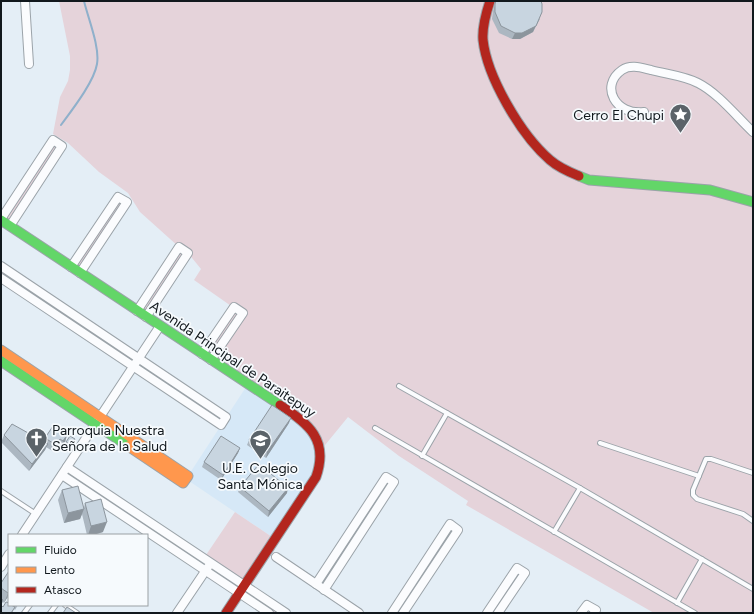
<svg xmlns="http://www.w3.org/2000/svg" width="754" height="614" viewBox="0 0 754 614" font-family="Figtree,sans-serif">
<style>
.built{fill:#d6e8f7}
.green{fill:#e5d3da}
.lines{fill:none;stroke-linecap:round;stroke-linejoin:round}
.stream{stroke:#8fb0cb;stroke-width:2}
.lane-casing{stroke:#9ba3a9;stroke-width:6}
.street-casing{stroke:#9ba3a9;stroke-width:10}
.fast-casing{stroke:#9ba3a9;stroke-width:11}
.slow-casing{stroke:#9ba3a9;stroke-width:11}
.jam-casing{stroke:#9ba3a9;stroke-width:11}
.lane{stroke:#fbfcfe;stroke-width:4}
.street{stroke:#fbfcfe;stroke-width:8}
.fast{stroke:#63d668;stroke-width:9}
.slow{stroke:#ff974d;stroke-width:9}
.jam{stroke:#b3261e;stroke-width:9}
.wall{fill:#acb7c1;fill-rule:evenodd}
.shaded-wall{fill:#8c959d}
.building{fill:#c8d5e0;stroke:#8c959d}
.labels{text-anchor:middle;stroke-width:3.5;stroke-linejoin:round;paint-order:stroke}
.poi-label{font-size:14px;fill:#11181d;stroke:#f6fafd;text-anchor:end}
.street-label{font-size:14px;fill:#11181d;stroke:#f6fafd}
</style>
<rect width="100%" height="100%" fill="#e4eef6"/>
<path class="built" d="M248,384L304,422L322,457L275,539L186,479Z"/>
<g class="green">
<path d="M59,1H753V613H654L466,505L468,501L399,456L348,417L321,450L317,438L202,354L234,308L194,280L201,269L188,253L146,317L137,311L179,247L140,212L128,193L99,172L68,143L53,134L60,97L68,81L70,70V56Z"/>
<path d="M53,140L62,146L10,226L1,220Z"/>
<path d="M118,197L127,202L80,273L71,267Z"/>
<path d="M1,266L226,417L221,425L1,278Z"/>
<path d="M67,467L204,558L235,512L275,539L245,585L286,613H269L62,475Z"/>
<path d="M386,477L394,482L324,590L316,584Z"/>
<path d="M450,524L458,530L403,613H392Z"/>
</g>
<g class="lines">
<path class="stream" d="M61,125C72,110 94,82 97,64C100,47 88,18 84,1"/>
<defs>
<g id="lane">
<path d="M399,386L580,488L753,589"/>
<path d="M375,428L695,613"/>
<path d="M600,443L699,476"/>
<path d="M422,456L447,413"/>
<path d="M753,473L711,459H706L693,490V495L697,499L743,514L753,521"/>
<path d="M1,491L36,514"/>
<path d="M554,532L580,488"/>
<path d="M677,603L702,559"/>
<path d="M65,605L77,613"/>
<path d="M24,613L30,605"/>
<path d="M50,613L56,605"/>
</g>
<g id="street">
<path d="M25,1L29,64"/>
<path d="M644,112C616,116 599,86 622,70C631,64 642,68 651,70C666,74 685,76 698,83C718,93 737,117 753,132"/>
<path d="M1,219L53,140L62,146L10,226"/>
<path d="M1,266L226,417L221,425L1,278"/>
<path d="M71,267L118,197L127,202L80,273"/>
<path d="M137,311L179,247L188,253L146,317"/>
<path d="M202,354L234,307L243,313L211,360"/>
<path d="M67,467L286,613"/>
<path d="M62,475L269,613"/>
<path d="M22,535L160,326"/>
<path d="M276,557L359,613"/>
<path d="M1,567L9,554"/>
<path d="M316,584L386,477L394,482L324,590"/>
<path d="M177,613L208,567"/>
<path d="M392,613L450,524L458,530L403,613"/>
<path d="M487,613L517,568L525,573L498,613"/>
<path d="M581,613L587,605L596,610L594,613"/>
</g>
<g id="fast">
<path d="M579,176L589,180L710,190L753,202"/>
<path d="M1,220L280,405"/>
<path d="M1,361L128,446"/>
</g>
<path id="slow" d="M1,350L188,476L183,483L128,446"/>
<g id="jam">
<path d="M490,1C486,13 482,27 483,40C487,77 521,135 550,160C558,167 569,172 579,176"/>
<path d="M226,613L316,477C329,440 309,424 280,405"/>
</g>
</defs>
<use href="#lane" class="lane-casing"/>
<use href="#street" class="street-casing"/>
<use href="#fast" class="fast-casing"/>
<use href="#slow" class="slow-casing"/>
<use href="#jam" class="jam-casing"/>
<use href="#lane" class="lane"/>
<use href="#street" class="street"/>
<use href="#fast" class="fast"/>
<use href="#slow" class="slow"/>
<use href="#jam" class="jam"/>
</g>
<g class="wall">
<path d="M496,1L540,19L533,32L520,39H512L499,33L492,19L493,11Z"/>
<path d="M289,423L266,458L247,445L249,440Z"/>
<path d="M4,435L44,441L45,438L67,435L65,442L61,448L57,446L54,452L46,447L45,450L29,471L1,442Z"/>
<path d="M75,439L72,446L68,452L63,449L66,442Z"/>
<path d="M240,448L238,453L221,480L202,467L204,462Z"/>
<path d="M240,487L287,493L268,517L238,492Z"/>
<path d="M62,490L84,508L85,503L103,532L93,535H87L82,514L80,519L64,523L58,500Z"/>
<path d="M9,571V605H18L15,610L14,609L12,613H1V583ZM7,598L9,599L7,603L3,607L1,605L3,602L4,603Z"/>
</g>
<g class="shaded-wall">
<path d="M542,12L533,32L520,39H512L515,33Z"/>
<path d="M291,418L289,423L266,458L267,452Z"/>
<path d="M67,435L65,442L61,448L63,441Z"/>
<path d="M60,439L57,446L54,452L56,445Z"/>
<path d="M75,439L72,446L68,452L71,445Z"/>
<path d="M48,444L45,450L29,471L32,464Z"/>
<path d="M240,448L238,453L221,480L223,475Z"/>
<path d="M288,488L287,493L268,517L269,511Z"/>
<path d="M84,509L80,519L64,523L68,513Z"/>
<path d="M107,522L103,532L93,535H88L91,526Z"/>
<path d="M9,591V593L7,598L4,603Z"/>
</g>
<g class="building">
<path d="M496,1H541L542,4V12L536,26L522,33H515L501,26L495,12V4Z"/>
<path d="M272,405L291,418L267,452L249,440Z"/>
<path d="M12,424L48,444L32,464L4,435Z"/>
<path d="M53,426L67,435L63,441L60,439L56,445L45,438Z"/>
<path d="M70,436L75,439L71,445L66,442Z"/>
<path d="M221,436L240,448L223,475L204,462Z"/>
<path d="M259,464L288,488L269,511L240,487Z"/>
<path d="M78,486L84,509L68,513L62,490Z"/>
<path d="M101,499L107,522L91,526L85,503Z"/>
<path d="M9,571V591L8,593L1,588V583Z"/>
<path d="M1,598L3,600L1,603Z"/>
<path d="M6,602L9,603V605H11L15,607L11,613H1V605L3,607Z"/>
<path d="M67,607L76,613H63Z"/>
</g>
<defs>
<symbol id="sight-pin" viewBox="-11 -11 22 30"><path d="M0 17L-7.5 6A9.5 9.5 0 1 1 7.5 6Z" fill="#5b6369" stroke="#f6fafd"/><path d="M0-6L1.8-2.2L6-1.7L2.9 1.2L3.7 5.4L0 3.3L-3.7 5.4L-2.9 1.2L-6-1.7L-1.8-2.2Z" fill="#fff"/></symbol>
<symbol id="church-pin" viewBox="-11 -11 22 30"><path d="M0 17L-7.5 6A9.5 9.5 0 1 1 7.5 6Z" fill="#5b6369" stroke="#f6fafd"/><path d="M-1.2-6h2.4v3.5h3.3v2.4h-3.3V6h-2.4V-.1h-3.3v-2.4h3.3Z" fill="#fff"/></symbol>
<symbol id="school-pin" viewBox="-11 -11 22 30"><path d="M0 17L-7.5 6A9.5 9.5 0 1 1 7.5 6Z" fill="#5b6369" stroke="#f6fafd"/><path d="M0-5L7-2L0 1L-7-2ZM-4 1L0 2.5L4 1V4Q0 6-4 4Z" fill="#fff"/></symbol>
</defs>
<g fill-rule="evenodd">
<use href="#sight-pin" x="668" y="102" width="25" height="34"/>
<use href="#church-pin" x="24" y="426" width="25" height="34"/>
<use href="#school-pin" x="248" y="428" width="25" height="34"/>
</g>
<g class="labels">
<g class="poi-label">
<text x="664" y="120">Cerro El Chupi</text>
<text x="52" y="435" text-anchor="start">Parroquia Nuestra<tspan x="52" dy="16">Señora de la Salud</tspan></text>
<text x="260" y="473" text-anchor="middle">U.E. Colegio<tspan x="260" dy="16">Santa Mónica</tspan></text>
</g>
<g class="street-label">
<text transform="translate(233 359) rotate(34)" y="5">Avenida Principal de Paraitepuy</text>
</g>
</g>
<rect width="754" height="614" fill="none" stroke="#11181d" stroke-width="4"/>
<rect x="8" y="534" width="140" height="72" fill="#f6fafd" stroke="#9aa0a3"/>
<rect x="16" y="547" width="20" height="6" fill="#63d668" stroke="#9aa0a3"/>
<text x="44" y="554" font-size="12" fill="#11181d">Fluido</text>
<rect x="16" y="567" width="20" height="6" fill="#ff974d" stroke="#9aa0a3"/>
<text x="44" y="574" font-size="12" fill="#11181d">Lento</text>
<rect x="16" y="587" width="20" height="6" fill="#b3261e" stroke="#9aa0a3"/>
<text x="44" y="594" font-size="12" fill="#11181d">Atasco</text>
</svg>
